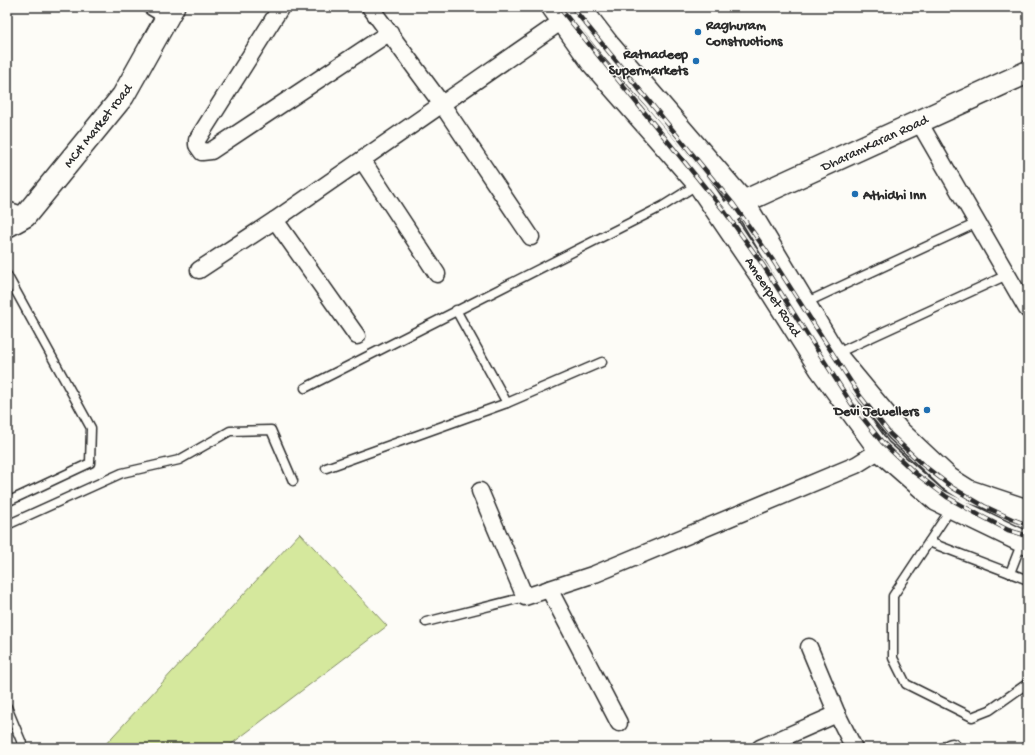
<svg xmlns="http://www.w3.org/2000/svg" width="1035" height="755" viewBox="0 0 1035 755" font-family="'Gochi Hand',sans-serif">
<style>
.green{fill:#d5e89d;stroke:#808a64}
.lines{fill:none;stroke-linecap:round;stroke-linejoin:round}
.lane-casing{stroke:#2b2b2b;stroke-width:11}
.street-casing{stroke:#2b2b2b;stroke-width:19}
.secondary-casing{stroke:#2b2b2b;stroke-width:25}
.lane{stroke:#fdfcf7;stroke-width:8}
.street{stroke:#fdfcf7;stroke-width:16}
.secondary{stroke:#fdfcf7;stroke-width:22}
.rail-casing{stroke:#2b2b2b;stroke-width:4.5}
.rail{stroke:#fdfcf7;stroke-width:3;stroke-dasharray:9;stroke-linecap:butt}
.poi-dot{fill:#1f6fb2;stroke:#fdfcf7;stroke-width:1.5}
.labels{text-anchor:middle;stroke-width:3;stroke-linejoin:round;paint-order:stroke}
.poi-label{font-size:14px;font-weight:bold;fill:#2b2b2b;stroke:#fdfcf7;text-anchor:start}
.street-label{font-size:14px;fill:#2b2b2b;stroke:#fdfcf7}
</style>
<rect width="100%" height="100%" fill="#fdfcf7"/>
<filter id="ink" filterUnits="userSpaceOnUse"><feTurbulence type="fractalNoise" baseFrequency=".025" numOctaves="2"/><feDisplacementMap in="SourceGraphic" scale="8" xChannelSelector="R" yChannelSelector="G"/><feConvolveMatrix kernelMatrix="1 2 1 2 8 2 1 2 1" color-interpolation-filters="sRGB"/></filter>
<g filter="url(#ink)">
<path class="green" d="M300,533L387,626L226,748H102Z"/>
<g class="lines">
<defs>
<g id="lane">
<path d="M7,275L91,428L90,463L7,502"/>
<path d="M805,303L977,223"/>
<path d="M456,310L507,403"/>
<path d="M835,354L1007,275"/>
<path d="M305,388L663,206L698,184"/>
<path d="M326,468L507,403L602,362"/>
<path d="M952,507L893,596V658L906,684L972,717L990,710L1028,683"/>
<path d="M7,525L122,473L179,460L230,431L271,430L293,481"/>
<path d="M929,542L1028,580"/>
<path d="M1010,573L1022,542"/>
<path d="M426,622L525,597"/>
<path d="M7,707L24,748"/>
</g>
<g id="street">
<path d="M152,7L167,16"/>
<path d="M281,7L197,140V145L202,152L211,151L390,32"/>
<path d="M370,7L441,103L531,237"/>
<path d="M919,122L1027,309"/>
<path d="M362,160L437,274"/>
<path d="M7,210L25,216"/>
<path d="M275,220L357,336"/>
<path d="M199,270L275,220L562,21"/>
<path d="M480,491L525,597L595,574L856,465L880,450"/>
<path d="M549,589L619,723"/>
<path d="M809,647L837,714"/>
<path d="M760,748L837,714L854,748"/>
<path d="M949,748L952,747L953,748"/>
</g>
<g id="secondary">
<path d="M553,7L593,63L699,184L769,287L821,369L880,450L937,500L1028,544"/>
<path d="M579,7L609,46L743,202L835,355L898,431L949,479L968,491L1028,511"/>
<path d="M731,211L743,202L1028,72"/>
<path d="M7,226L25,216L123,96L173,7"/>
</g>
</defs>
<use href="#lane" class="lane-casing"/>
<use href="#street" class="street-casing"/>
<use href="#secondary" class="secondary-casing"/>
<use href="#lane" class="lane"/>
<use href="#street" class="street"/>
<use href="#secondary" class="secondary"/>
<defs>
<g id="rail">
<path d="M559,7L725,212L763,265L851,403L882,442L915,473L947,497L979,515L1008,530L1028,536"/>
<path d="M572,7L734,205L772,259L860,396L890,434L922,464L953,488L984,506L1012,519L1028,525"/>
</g>
</defs>
<use href="#rail" class="rail-casing"/>
<use href="#rail" class="rail"/>
</g>
</g>
<g class="poi-dot">
<circle cx="698" cy="32" r="4"/>
<circle cx="696" cy="61" r="4"/>
<circle cx="855" cy="194" r="4"/>
<circle cx="927" cy="410" r="4"/>
</g>
<g class="labels">
<g class="poi-label">
<text x="706" y="29">Raghuram<tspan x="706" dy="16">Constructions</tspan></text>
<text x="688" y="58" text-anchor="end">Ratnadeep<tspan x="688" dy="16">Supermarkets</tspan></text>
<text x="863" y="199">Athidhi Inn</text>
<text x="919" y="415" text-anchor="end">Devi Jewellers</text>
</g>
<g class="street-label">
<text transform="translate(97 125) rotate(-52)" y="5">MCH Market road</text>
<text transform="translate(874 142) rotate(-25)" y="5">DharamKaran Road</text>
<text transform="translate(774 296) rotate(57)" y="5">Ameerpet Road</text>
</g>
</g>
<rect width="1035" height="755" fill="none" stroke="#fdfcf7" stroke-width="24"/>
<rect x="12" y="12" width="1011" height="731" fill="none" stroke="#2b2b2b" stroke-width="1.5" filter="url(#ink)"/>
</svg>
